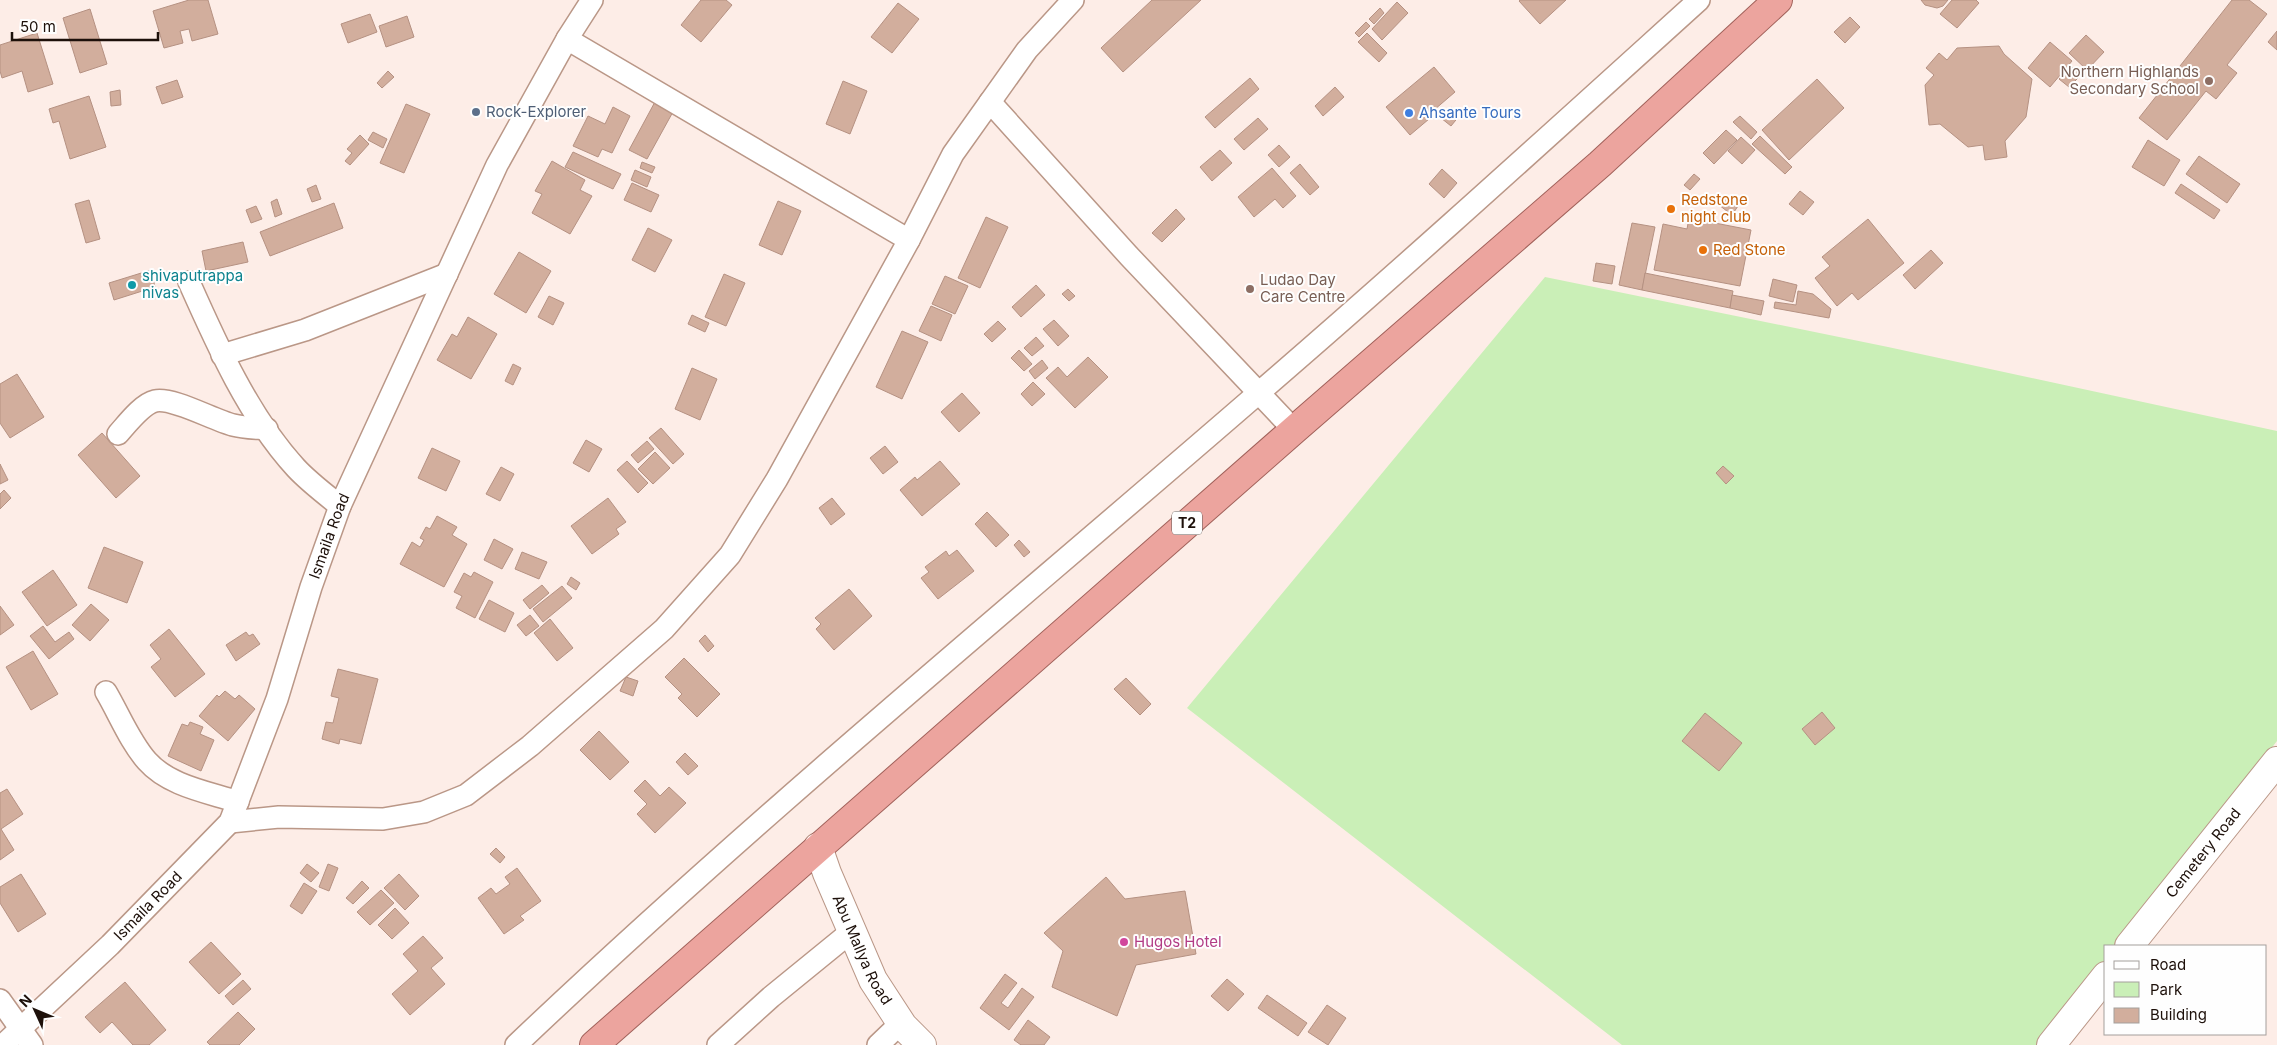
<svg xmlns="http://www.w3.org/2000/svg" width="2277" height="1045" viewBox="0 0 2277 1045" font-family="Inter,sans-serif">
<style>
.green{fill:#caefb7}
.building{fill:#d2ae9d;stroke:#b59182}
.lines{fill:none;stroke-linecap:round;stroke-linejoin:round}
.minor-casing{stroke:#ba9787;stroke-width:24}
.secondary-casing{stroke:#ba9787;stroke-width:30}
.trunk-casing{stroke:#a1615a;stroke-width:30}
.minor{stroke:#fff;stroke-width:21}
.secondary{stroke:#fff;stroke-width:28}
.trunk{stroke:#eca49e;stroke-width:28}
.education-dot{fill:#8d6e63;stroke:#fefefe;stroke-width:2}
.service-dot{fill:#5c6f8a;stroke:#fefefe;stroke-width:2}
.shop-dot{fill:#3f7fe0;stroke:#fefefe;stroke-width:2}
.food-dot{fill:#e8710a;stroke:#fefefe;stroke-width:2}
.culture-dot{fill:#0f9aa8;stroke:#fefefe;stroke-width:2}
.hotel-dot{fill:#d1479c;stroke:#fefefe;stroke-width:2}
.labels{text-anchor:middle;stroke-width:4;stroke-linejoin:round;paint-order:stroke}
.shield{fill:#fefefe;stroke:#605753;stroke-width:1}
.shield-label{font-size:14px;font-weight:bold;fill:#1d100a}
.education-label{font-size:15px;fill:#785e54;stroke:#fefefe;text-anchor:end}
.service-label{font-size:15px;fill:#4e5e75;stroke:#fefefe;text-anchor:start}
.shop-label{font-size:15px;fill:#366cbe;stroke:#fefefe;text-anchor:start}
.food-label{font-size:15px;fill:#c56008;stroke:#fefefe;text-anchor:start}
.culture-label{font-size:15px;fill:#0d838f;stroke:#fefefe;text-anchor:start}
.street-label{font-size:15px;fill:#1d100a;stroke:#fefefe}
.hotel-label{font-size:15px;fill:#b23c85;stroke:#fefefe;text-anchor:start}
</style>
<rect width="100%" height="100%" fill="#fdede7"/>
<path class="green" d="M1545,277L1888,347L2277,431V741L2117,946H2106V961L2040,1045H1622L1187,708Z"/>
<g class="building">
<path d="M189,0H208L218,34L192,41L189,29L180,31L183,43L164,48L153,11Z"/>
<path d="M701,0H726L732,5L701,42L681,25Z"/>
<path d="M1152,0H1201L1123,72L1101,48Z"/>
<path d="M1520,0H1566L1540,24L1519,1Z"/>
<path d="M1921,0H1948L1943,6L1937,8L1925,5Z"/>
<path d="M1952,0H1976L1979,3L1957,28L1940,14Z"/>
<path d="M2232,0H2249L2267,14L2227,65L2237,73L2216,99L2206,91L2167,140L2139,118Z"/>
<path d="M1397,2L1408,13L1382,40L1372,29Z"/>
<path d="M898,3L919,19L892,53L871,37Z"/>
<path d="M1380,8L1384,13L1374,24L1369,19Z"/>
<path d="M90,9L107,64L80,73L63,18Z"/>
<path d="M370,14L377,32L348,43L341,24Z"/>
<path d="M407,16L414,37L386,47L379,26Z"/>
<path d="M1850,17L1860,27L1845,43L1834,32Z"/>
<path d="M1366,22L1370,26L1359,37L1355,33Z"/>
<path d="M2277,31V50L2268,42Z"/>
<path d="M37,33L53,84L28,92L22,71L2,78L0,71V45Z"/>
<path d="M1367,33L1387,53L1379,62L1358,42Z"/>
<path d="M2086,35L2104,52L2087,70L2069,53Z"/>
<path d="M2050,42L2072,61L2050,87L2028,68Z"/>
<path d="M1999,46L2004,54L2032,79L2026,117L2005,141L2007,157L1985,160L1983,145L1968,147L1940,124L1929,125L1925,85L1934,75L1926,68L1939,53L1947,60L1957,48Z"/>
<path d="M1434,67L1455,92L1427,116L1429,119L1410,135L1386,107Z"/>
<path d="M2072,67L2081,75L2069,87L2059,79Z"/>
<path d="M388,71L394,77L382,88L377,83Z"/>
<path d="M1250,78L1259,89L1215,128L1205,117Z"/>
<path d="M1817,79L1844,108L1789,160L1762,130Z"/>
<path d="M177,80L183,97L162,104L156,87Z"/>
<path d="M843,81L867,91L850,134L826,124Z"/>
<path d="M1335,87L1344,97L1323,116L1315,106Z"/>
<path d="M120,90L121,105L111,106L110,92Z"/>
<path d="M89,96L106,147L70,159L59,121L53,123L49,109Z"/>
<path d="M656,100L674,110L647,159L629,150Z"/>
<path d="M406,104L430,114L404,173L380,163Z"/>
<path d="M613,107L630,116L612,153L602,149L598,157L573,146L588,116L605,124Z"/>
<path d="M1451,107L1460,115L1451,126L1441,118Z"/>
<path d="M1740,116L1757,132L1751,139L1733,122Z"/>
<path d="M1258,118L1268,129L1244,150L1234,139Z"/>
<path d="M1726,130L1737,140L1714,164L1703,153Z"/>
<path d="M373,132L387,139L383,148L368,140Z"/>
<path d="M360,135L369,144L350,165L345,161L352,153L347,149Z"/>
<path d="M1760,136L1792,167L1785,174L1752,144Z"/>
<path d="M1741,137L1755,150L1742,164L1728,151Z"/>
<path d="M2148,140L2180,160L2164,186L2132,167Z"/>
<path d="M1279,145L1290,157L1279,167L1268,155Z"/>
<path d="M1220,150L1232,163L1212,181L1200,167Z"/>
<path d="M573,152L621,174L613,189L565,167Z"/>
<path d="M2199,156L2240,184L2227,203L2186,174Z"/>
<path d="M552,161L585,180L580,190L592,196L570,234L532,213L542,194L535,191Z"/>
<path d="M642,162L655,167L652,173L640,168Z"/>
<path d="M1300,164L1319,187L1310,195L1290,173Z"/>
<path d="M1272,168L1296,196L1283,208L1275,199L1254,217L1238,197Z"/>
<path d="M1442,169L1457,183L1444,198L1429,184Z"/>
<path d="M635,170L651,177L647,187L631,180Z"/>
<path d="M1694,174L1700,179L1690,190L1684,185Z"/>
<path d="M632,183L659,195L651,212L624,200Z"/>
<path d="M2181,184L2220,210L2214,219L2175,193Z"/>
<path d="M316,185L321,199L312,202L307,189Z"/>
<path d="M1800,191L1814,202L1803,215L1789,204Z"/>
<path d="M1726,197L1738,206L1732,215L1719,205Z"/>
<path d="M277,199L282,214L275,217L271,202Z"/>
<path d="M89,200L100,239L86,243L75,204Z"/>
<path d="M778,201L801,211L782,255L759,245Z"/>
<path d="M334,203L343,228L270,256L260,232Z"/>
<path d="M256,206L262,219L251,223L246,210Z"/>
<path d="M1176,209L1185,219L1162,242L1152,233Z"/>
<path d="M986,217L1008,227L980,288L958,278Z"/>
<path d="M1689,218L1751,230L1740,286L1654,270L1663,224L1687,229Z"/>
<path d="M1868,219L1904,263L1858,300L1852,293L1837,306L1815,278L1830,266L1822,257Z"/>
<path d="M1632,223L1655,227L1642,290L1619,285Z"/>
<path d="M648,228L672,240L655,272L632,260Z"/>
<path d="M243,242L248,262L206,271L202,251Z"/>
<path d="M1931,250L1943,263L1915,289L1903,275Z"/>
<path d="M519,252L551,271L526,313L494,294Z"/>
<path d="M1596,263L1615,266L1612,284L1593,281Z"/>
<path d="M151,270L155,287L114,300L109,283Z"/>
<path d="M1645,273L1733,291L1730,308L1642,290Z"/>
<path d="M724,274L745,283L726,326L705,317Z"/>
<path d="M945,276L968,286L955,314L932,304Z"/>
<path d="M1773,279L1797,285L1793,302L1769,296Z"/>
<path d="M1036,285L1045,295L1021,317L1012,307Z"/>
<path d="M1068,289L1075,296L1069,301L1062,294Z"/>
<path d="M1798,291L1813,294L1831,309L1829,318L1774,308L1775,302L1796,305Z"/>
<path d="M1732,295L1764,301L1761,315L1730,308Z"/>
<path d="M549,296L564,303L553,325L538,317Z"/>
<path d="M931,306L952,315L941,341L919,331Z"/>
<path d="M692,315L709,323L705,332L688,324Z"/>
<path d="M468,317L497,334L471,379L437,360L452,334L457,337Z"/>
<path d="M1054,320L1069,336L1058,346L1043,329Z"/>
<path d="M998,321L1006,329L992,342L984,334Z"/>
<path d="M902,331L928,342L902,399L876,387Z"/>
<path d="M1036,337L1044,346L1032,356L1024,348Z"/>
<path d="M1019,350L1032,364L1024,371L1011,358Z"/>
<path d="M1088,357L1108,377L1075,408L1046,378L1058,367L1067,377Z"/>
<path d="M1042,360L1048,368L1035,379L1029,371Z"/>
<path d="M513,364L521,368L513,385L505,381Z"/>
<path d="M692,368L717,379L700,420L675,409Z"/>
<path d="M17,374L44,417L10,438L0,423V384Z"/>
<path d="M1033,382L1045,394L1032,406L1021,394Z"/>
<path d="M962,393L980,413L959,432L941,412Z"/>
<path d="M661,428L684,454L673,464L649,438Z"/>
<path d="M102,433L140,476L116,498L78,455Z"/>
<path d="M586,440L602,449L589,472L573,463Z"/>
<path d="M647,441L654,449L638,463L631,455Z"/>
<path d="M885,446L898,462L883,474L870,458Z"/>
<path d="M432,448L460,461L446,491L418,478Z"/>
<path d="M655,452L670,468L653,484L638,469Z"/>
<path d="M627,461L648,483L638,493L617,470Z"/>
<path d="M940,461L960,484L922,516L900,490L915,477L917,480Z"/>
<path d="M0,464L8,480L0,484Z"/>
<path d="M1723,466L1734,476L1726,484L1716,473Z"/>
<path d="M501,467L514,474L500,501L486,494Z"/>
<path d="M4,490L11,498L0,509V494Z"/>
<path d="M608,498L626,522L616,529L619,534L592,554L571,526Z"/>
<path d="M832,498L845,514L831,525L819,508Z"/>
<path d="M987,512L1009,535L996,547L975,524Z"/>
<path d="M437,516L457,527L452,535L467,544L444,587L400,564L412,542L420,547L424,540L420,538L426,527L430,529Z"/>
<path d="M494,539L513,549L502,569L484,560Z"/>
<path d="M1019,540L1030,552L1024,557L1014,545Z"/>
<path d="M104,547L143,562L127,603L88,588Z"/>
<path d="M957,550L974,571L938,599L921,578L929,572L925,567L946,551L949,556Z"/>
<path d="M522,552L547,562L539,579L515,569Z"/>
<path d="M53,570L77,605L47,626L22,592Z"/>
<path d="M474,572L493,582L475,618L456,608L462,596L454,592L464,573L471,577Z"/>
<path d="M571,577L580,583L576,590L567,584Z"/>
<path d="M542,585L549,593L530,609L523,600Z"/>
<path d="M562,586L572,598L543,622L533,609Z"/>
<path d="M849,589L872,616L834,650L816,629L821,624L815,618Z"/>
<path d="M489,600L514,613L505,632L479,619Z"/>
<path d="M91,604L109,620L90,641L72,625Z"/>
<path d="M0,606L14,625L0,635Z"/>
<path d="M530,615L539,626L526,636L517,625Z"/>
<path d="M550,619L573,648L557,661L534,633Z"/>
<path d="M43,626L55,642L69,632L74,639L49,659L30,636Z"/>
<path d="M169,629L205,674L175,697L151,667L161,659L150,645Z"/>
<path d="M246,632L249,636L253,634L260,644L236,661L226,645Z"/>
<path d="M705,635L714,646L708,652L699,641Z"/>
<path d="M33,651L58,694L31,710L6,667Z"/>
<path d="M684,658L720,694L697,717L678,698L682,694L665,677Z"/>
<path d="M338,669L378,679L361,744L340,739L339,744L322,739L326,722L333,723L339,698L331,696Z"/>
<path d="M626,677L638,681L633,696L620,691Z"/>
<path d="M1126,678L1151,704L1140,715L1114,689Z"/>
<path d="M225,691L235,699L239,695L255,709L228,741L199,716L217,695L219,697Z"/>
<path d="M1822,712L1835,728L1815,745L1802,729Z"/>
<path d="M1705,713L1742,743L1719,771L1682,741Z"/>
<path d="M190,722L203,727L200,734L214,740L201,771L168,756L182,724L188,726Z"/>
<path d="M599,731L629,762L610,780L580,750Z"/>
<path d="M685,753L698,766L688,775L676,762Z"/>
<path d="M645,780L660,796L669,787L686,803L655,833L637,814L647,804L634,791Z"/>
<path d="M7,789L23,814L1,829L14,850L0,860V793Z"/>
<path d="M496,848L505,857L500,863L490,854Z"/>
<path d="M307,864L319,873L311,882L300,873Z"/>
<path d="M328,864L338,868L329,891L319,887Z"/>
<path d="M517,868L541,901L520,916L524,920L504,934L478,898L491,888L496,894L510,884L505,877Z"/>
<path d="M21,874L46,914L18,932L0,903V887Z"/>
<path d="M399,874L419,896L405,910L384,888Z"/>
<path d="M1106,877L1125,899L1185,891L1196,954L1136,965L1117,1016L1052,987L1063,951L1044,933Z"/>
<path d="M362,881L369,888L353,904L346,898Z"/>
<path d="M304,883L317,891L302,914L290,906Z"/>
<path d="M381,890L394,903L370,925L357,912Z"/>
<path d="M395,908L409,923L392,939L378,925Z"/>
<path d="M423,936L443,958L431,968L445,984L410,1015L392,994L418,971L403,954Z"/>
<path d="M211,942L241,974L219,994L189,962Z"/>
<path d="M1005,974L1017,983L1001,1003L1008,1008L1022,988L1034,997L1009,1030L980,1008Z"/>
<path d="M1227,979L1244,994L1228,1011L1211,996Z"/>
<path d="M243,980L251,989L233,1005L225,996Z"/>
<path d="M125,982L166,1030L149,1045H133L112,1022L100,1033L85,1017Z"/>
<path d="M1267,995L1307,1023L1298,1036L1258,1008Z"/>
<path d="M1327,1005L1346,1018L1328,1045L1308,1032Z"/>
<path d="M238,1012L255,1029L239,1045H210L207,1042Z"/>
<path d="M1028,1020L1050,1037L1044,1045H1021L1014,1040Z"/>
</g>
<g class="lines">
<defs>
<g id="minor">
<path d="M567,39L909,240"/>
<path d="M990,102L1129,256L1294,430"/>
<path d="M189,282C217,345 249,417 296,468C309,482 325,494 340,506"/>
<path d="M222,355L305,330L447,274"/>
<path d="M118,434C127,424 142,404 155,401C173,397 213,420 233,425C244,428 256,428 267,429"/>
<path d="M106,692C119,714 130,742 147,761C169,786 208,792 238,802"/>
<path d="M230,822L279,817L383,819L424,812L466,795L530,746L664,629L730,555L777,479L909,240L953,154L1027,50L1073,0"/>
<path d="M0,1000L32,1045"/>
<path id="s1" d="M3,1045L110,945L230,822L277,699L311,587L340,506L497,165L567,39L592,0"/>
<path d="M516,1045C754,819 1007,611 1255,396C1405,267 1552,133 1699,0"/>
<path d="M718,1045L771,997L852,931"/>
<path d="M878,1045L901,1023"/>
</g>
<g id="secondary">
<path id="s2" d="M818,847L827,873L873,980L903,1026L922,1045"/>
<path id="s3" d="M2129,946L2277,761"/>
<path d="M2051,1045L2106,976"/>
</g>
<path id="trunk" d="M594,1045L1294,430L1600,164L1778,0"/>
</defs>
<use href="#minor" class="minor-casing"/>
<use href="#secondary" class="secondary-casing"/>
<use href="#trunk" class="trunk-casing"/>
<use href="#minor" class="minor"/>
<use href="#secondary" class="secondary"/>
<use href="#trunk" class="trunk"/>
</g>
<g class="education-dot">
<circle cx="2209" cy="81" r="5"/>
<circle cx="1250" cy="289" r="5"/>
</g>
<circle class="service-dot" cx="476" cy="112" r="5"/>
<circle class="shop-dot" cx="1409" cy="113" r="5"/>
<g class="food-dot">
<circle cx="1671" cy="209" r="5"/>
<circle cx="1703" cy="250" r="5"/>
</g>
<circle class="culture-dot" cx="132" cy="285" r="5"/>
<circle class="hotel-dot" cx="1124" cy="942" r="5"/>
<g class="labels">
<rect class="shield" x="1172" y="511.5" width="30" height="23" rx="4"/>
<g class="shield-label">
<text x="1187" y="528">T2</text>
</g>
<g class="education-label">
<text x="2199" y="77">Northern Highlands<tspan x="2199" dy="17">Secondary School</tspan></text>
<text x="1260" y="285" text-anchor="start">Ludao Day<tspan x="1260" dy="17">Care Centre</tspan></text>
</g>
<g class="service-label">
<text x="486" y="117">Rock-Explorer</text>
</g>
<g class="shop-label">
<text x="1419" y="118">Ahsante Tours</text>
</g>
<g class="food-label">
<text x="1681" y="205">Redstone<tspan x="1681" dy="17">night club</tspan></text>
<text x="1713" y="255">Red Stone</text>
</g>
<g class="culture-label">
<text x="142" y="281">shivaputrappa<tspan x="142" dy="17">nivas</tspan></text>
</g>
<g class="street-label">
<text dy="5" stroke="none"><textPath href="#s1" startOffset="621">Ismaila Road</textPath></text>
<text dy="5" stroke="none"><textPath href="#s3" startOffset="119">Cemetery Road</textPath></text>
<text dy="5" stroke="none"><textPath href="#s1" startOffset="201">Ismaila Road</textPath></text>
<text dy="5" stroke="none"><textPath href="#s2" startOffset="112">Abu Mallya Road</textPath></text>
</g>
<g class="hotel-label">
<text x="1134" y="947">Hugos Hotel</text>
</g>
</g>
<rect x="2104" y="945" width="162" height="90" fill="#fefefe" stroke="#a49f9c"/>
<rect x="2114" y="961" width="25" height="8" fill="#ffffff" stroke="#a49f9c"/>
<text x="2150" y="970" font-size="15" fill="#1d100a">Road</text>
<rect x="2114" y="982" width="25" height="15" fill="#caefb7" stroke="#a49f9c"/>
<text x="2150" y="995" font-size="15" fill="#1d100a">Park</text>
<rect x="2114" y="1008" width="25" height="15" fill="#d2ae9d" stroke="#a49f9c"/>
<text x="2150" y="1020" font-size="15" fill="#1d100a">Building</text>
<g transform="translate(35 1010) rotate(314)" stroke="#fefefe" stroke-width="4" paint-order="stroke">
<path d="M0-4L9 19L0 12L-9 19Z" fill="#1d100a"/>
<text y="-8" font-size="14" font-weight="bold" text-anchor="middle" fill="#1d100a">N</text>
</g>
<path d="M12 32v8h146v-8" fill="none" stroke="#1d100a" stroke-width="2.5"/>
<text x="20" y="32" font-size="15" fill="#1d100a" stroke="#fefefe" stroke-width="4" paint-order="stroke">50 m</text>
</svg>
